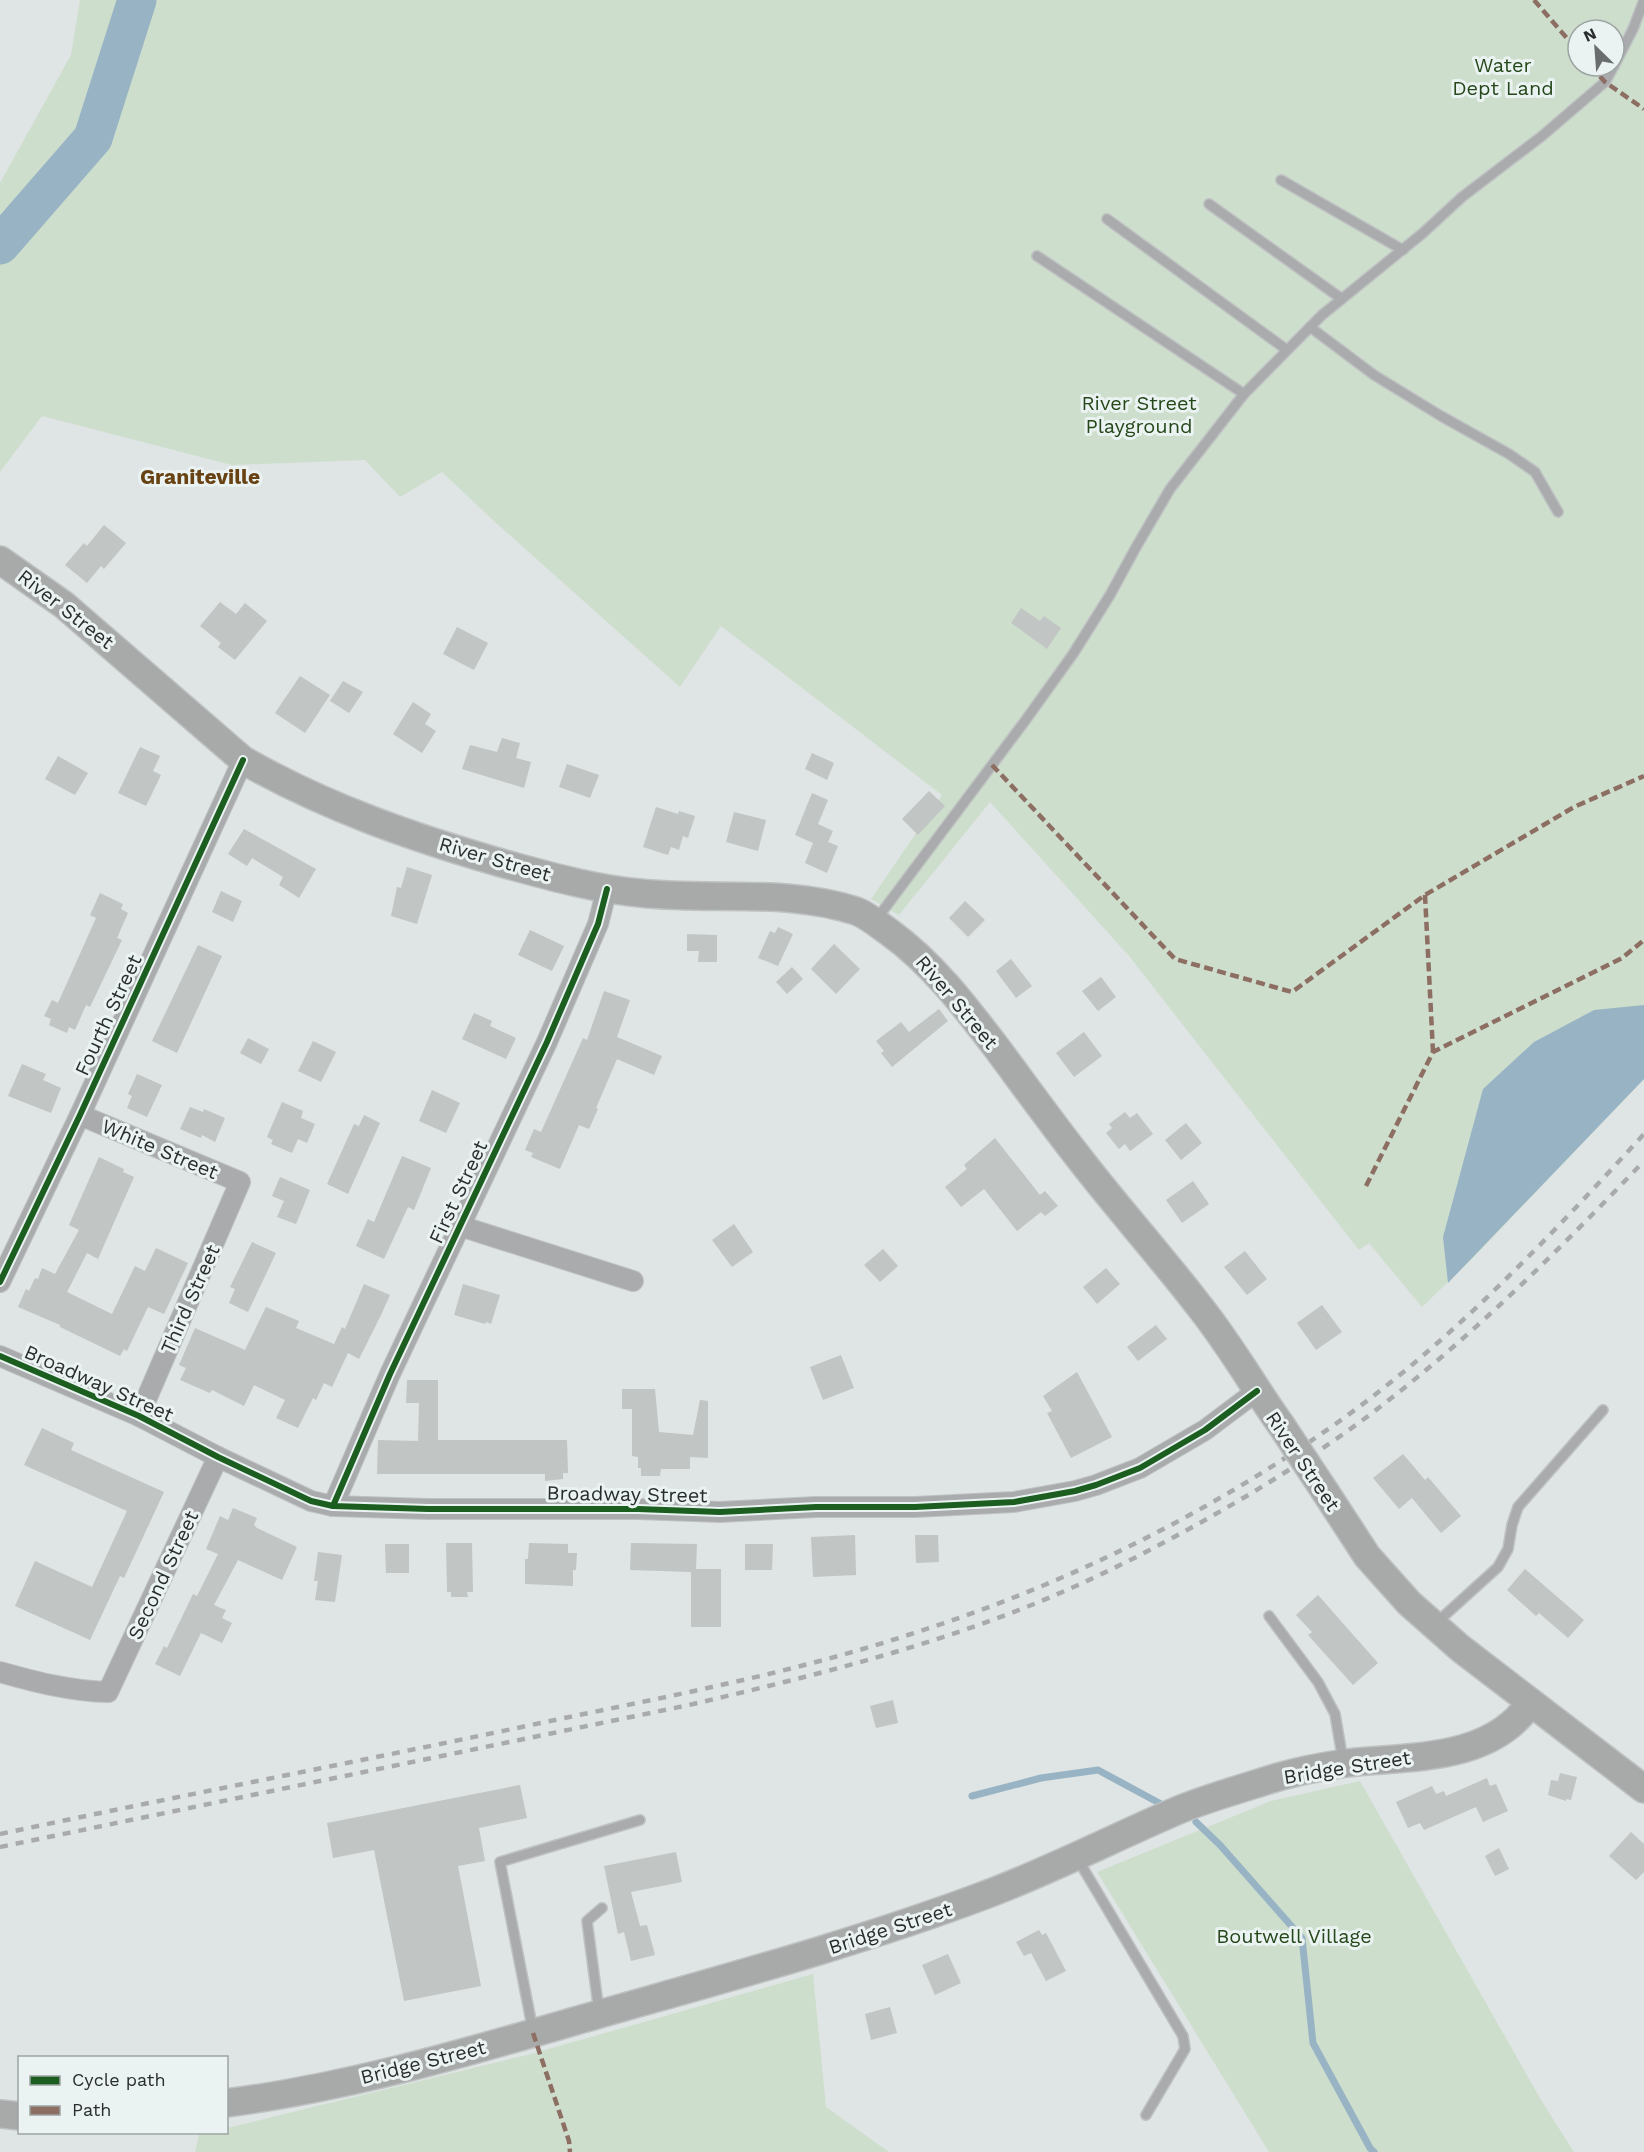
<svg xmlns="http://www.w3.org/2000/svg" width="1644" height="2152" viewBox="0 0 1644 2152" font-family="'Work Sans',sans-serif">
<style>
.green{fill:#cedecd;fill-rule:evenodd}
.water{fill:#98b4c4}
.lines{fill:none;stroke-linecap:round;stroke-linejoin:round}
.stream{stroke:#98b4c4;stroke-width:7}
.river{stroke:#98b4c4;stroke-width:39}
.building{fill:#c1c5c4}
.lane-casing{stroke:#bfc2c2;stroke-width:12}
.street-casing{stroke:#bfc2c2;stroke-width:22}
.secondary-casing{stroke:#bfc2c2;stroke-width:30}
.lane{stroke:#a9abac;stroke-width:9}
.street{stroke:#a9abac;stroke-width:20}
.secondary{stroke:#a8aaaa;stroke-width:27}
.rail{stroke:#a9abab;stroke-width:4.5;stroke-dasharray:8 8;stroke-linecap:butt}
.secondary-bridge-casing{stroke:#bfc2c2;stroke-width:30;stroke-linecap:butt}
.secondary-bridge{stroke:#a8aaaa;stroke-width:27}
.quiet{stroke:#8d6e63;stroke-width:4.5;stroke-dasharray:9 4.5;stroke-linecap:butt}
.cycleway-casing{stroke:#eaf3f2;stroke-width:10}
.cycleway{stroke:#1b5e20;stroke-width:6}
.labels{text-anchor:middle;stroke-width:6;stroke-linejoin:round;paint-order:stroke}
.park-label{font-size:20px;fill:#254719;stroke:#eaf3f2}
.street-label{font-size:20px;fill:#2a2d2d;stroke:#eaf3f2}
.neighbourhood-label{font-size:21px;font-weight:bold;fill:#694214;stroke:#eaf3f2}
</style>
<rect width="100%" height="100%" fill="#dfe4e4"/>
<g class="green">
<path d="M80,0H1644V1079L1473,1258L1422,1307L1369,1243L1359,1250L1129,956L990,802L899,915L871,899L942,795L721,626L680,687L495,522L442,472L400,497L365,460L232,465L42,416L0,472V183L71,55ZM1578,30H1614V66H1578Z"/>
<path d="M1360,1781L1541,2100L1574,2152H1269L1097,1872L1271,1801Z"/>
<path d="M813,1974L826,2107L889,2152H195L199,2134L226,2132L227,2128L531,2054Z"/>
</g>
<path class="water" d="M1644,1005V1079L1448,1283L1443,1237L1483,1089L1534,1042L1594,1010Z"/>
<g class="lines">
<g class="stream">
<path d="M972,1796L1041,1778L1098,1770L1161,1804"/>
<path d="M1196,1822L1220,1845L1302,1938L1313,2043L1370,2148L1374,2152"/>
</g>
<path class="river" d="M0,245L93,138L137,0"/>
</g>
<g class="building">
<path d="M104,525L126,543L104,569L101,566L87,583L65,565L84,543L87,546Z"/>
<path d="M220,602L236,614L245,603L267,621L235,660L218,647L221,643L200,626Z"/>
<path d="M1021,608L1040,621L1044,616L1061,628L1047,649L1011,623Z"/>
<path d="M457,627L488,643L474,670L443,654Z"/>
<path d="M300,676L330,695L305,733L275,713Z"/>
<path d="M343,681L363,692L349,713L330,701Z"/>
<path d="M413,702L431,714L425,724L436,731L422,753L393,734Z"/>
<path d="M502,738L520,743L516,758L531,762L524,788L462,769L470,745L497,752Z"/>
<path d="M140,747L160,756L153,771L161,775L146,806L118,793Z"/>
<path d="M812,753L834,763L827,780L805,769Z"/>
<path d="M58,756L88,773L75,795L45,779Z"/>
<path d="M567,764L599,775L590,798L559,787Z"/>
<path d="M929,791L945,806L918,835L902,819Z"/>
<path d="M812,793L828,800L818,824L833,831L828,842L838,846L827,873L805,863L813,843L795,835Z"/>
<path d="M656,807L678,814L679,811L695,816L688,838L683,836L679,850L671,847L668,855L643,847Z"/>
<path d="M734,812L766,820L758,851L726,842Z"/>
<path d="M244,829L316,869L299,898L279,885L283,877L252,858L247,866L228,854Z"/>
<path d="M407,867L432,875L417,924L391,916L397,887L401,888Z"/>
<path d="M221,891L242,901L233,922L212,912Z"/>
<path d="M100,893L123,904L121,909L128,913L117,938L122,940L90,1007L86,1005L75,1030L69,1027L67,1033L49,1025L51,1019L44,1016L52,1000L58,1003L96,918L90,915Z"/>
<path d="M965,901L985,920L968,937L949,918Z"/>
<path d="M778,927L793,934L778,966L758,958L770,931L775,933Z"/>
<path d="M530,930L564,946L552,971L518,955Z"/>
<path d="M687,934L717,935V962H698L699,951H687Z"/>
<path d="M834,944L860,969L836,994L811,969Z"/>
<path d="M198,945L222,956L177,1053L152,1041Z"/>
<path d="M1011,959L1032,986L1016,998L996,971Z"/>
<path d="M792,967L803,979L787,994L776,982Z"/>
<path d="M1101,977L1116,997L1098,1011L1082,991Z"/>
<path d="M604,991L630,1000L617,1037L662,1056L654,1075L617,1059L596,1108L598,1109L589,1129L579,1125L560,1169L531,1157L533,1153L525,1150L534,1129L541,1132L583,1038L587,1040Z"/>
<path d="M939,1009L948,1021L892,1067L881,1053L884,1051L876,1041L901,1022L909,1032Z"/>
<path d="M474,1013L492,1021L490,1026L516,1038L506,1059L462,1039Z"/>
<path d="M1084,1032L1102,1056L1074,1077L1056,1053Z"/>
<path d="M248,1038L269,1049L261,1064L240,1053Z"/>
<path d="M313,1041L336,1052L321,1082L298,1071Z"/>
<path d="M22,1064L46,1074L43,1080L61,1088L51,1113L8,1096Z"/>
<path d="M137,1074L162,1085L147,1117L127,1108L132,1096L128,1094Z"/>
<path d="M432,1090L460,1103L446,1133L419,1121Z"/>
<path d="M282,1102L303,1111L301,1118L315,1124L307,1143L298,1139L292,1153L271,1144L273,1140L267,1137Z"/>
<path d="M190,1107L203,1112L204,1109L225,1118L215,1142L202,1135L201,1138L180,1129Z"/>
<path d="M1125,1112L1130,1118L1137,1113L1153,1134L1130,1151L1125,1144L1119,1149L1106,1133L1112,1128L1109,1124Z"/>
<path d="M364,1115L380,1123L348,1194L327,1184L354,1124L359,1126Z"/>
<path d="M1186,1123L1202,1143L1181,1160L1165,1140Z"/>
<path d="M995,1138L1040,1195L1045,1191L1058,1206L1045,1216L1041,1212L1017,1231L984,1189L961,1207L945,1187L967,1169L964,1165Z"/>
<path d="M402,1156L431,1168L414,1210L408,1207L384,1259L356,1246L368,1219L374,1222Z"/>
<path d="M99,1157L124,1169L123,1172L134,1177L98,1259L87,1253L67,1292L112,1314L135,1266L145,1271L156,1248L188,1263L164,1314L148,1307L127,1351L124,1349L120,1356L60,1327V1325L18,1307L26,1289L29,1291L35,1278L38,1279L42,1268L55,1274L79,1230L69,1225Z"/>
<path d="M280,1177L310,1190L296,1224L277,1217L284,1201L272,1196Z"/>
<path d="M1193,1181L1209,1204L1182,1223L1166,1200Z"/>
<path d="M734,1224L753,1252L732,1267L712,1240Z"/>
<path d="M252,1242L276,1253L248,1312L229,1303L235,1289L230,1287Z"/>
<path d="M883,1249L898,1266L880,1282L864,1265Z"/>
<path d="M1245,1251L1267,1279L1247,1295L1224,1267Z"/>
<path d="M1106,1268L1120,1284L1097,1304L1083,1287Z"/>
<path d="M364,1284L390,1295L381,1315L359,1359L348,1353L332,1387L324,1383L316,1400L313,1398L298,1428L276,1418L285,1400L254,1385L244,1406L212,1390L210,1393L180,1380L186,1368L179,1365L195,1328L245,1350L266,1307L299,1321L296,1328L334,1344L342,1327L345,1329Z"/>
<path d="M463,1284L500,1295L491,1324L486,1322L485,1324L454,1315Z"/>
<path d="M1322,1305L1342,1332L1316,1350L1297,1323Z"/>
<path d="M1156,1325L1167,1339L1138,1361L1127,1347Z"/>
<path d="M841,1355L854,1388L823,1400L810,1367Z"/>
<path d="M1077,1372L1112,1437L1071,1458L1047,1413L1052,1411L1043,1396Z"/>
<path d="M407,1380H438V1440H567L568,1473H563V1479L545,1481V1474H377L378,1440L418,1441L419,1403H406Z"/>
<path d="M622,1389H655L659,1432L693,1435L700,1400L708,1401V1458L690,1457V1469H661L660,1476H641V1468H638V1457L632,1456V1409H622Z"/>
<path d="M42,1428L74,1443L71,1450L164,1492L124,1578L120,1576L90,1640L15,1606L35,1561L92,1587L127,1511L24,1465Z"/>
<path d="M1403,1454L1425,1480L1428,1477L1461,1516L1441,1533L1412,1498L1399,1509L1373,1478Z"/>
<path d="M233,1508L257,1518L254,1525L257,1528L297,1547L282,1580L238,1560L214,1605L226,1610L222,1618L232,1623L222,1643L201,1633L180,1676L155,1664L164,1646L167,1648L193,1594L197,1596L218,1554L206,1549L220,1516L228,1520Z"/>
<path d="M855,1535L856,1575L813,1577L811,1537Z"/>
<path d="M915,1535H938L939,1562L916,1563Z"/>
<path d="M446,1543H472L473,1592H467L468,1597H451V1592H447Z"/>
<path d="M529,1543L568,1544V1553H577L576,1570H573V1586L525,1584V1559H528Z"/>
<path d="M631,1543L697,1544L696,1569H721V1627H691V1572L630,1570Z"/>
<path d="M385,1544H409V1573H386Z"/>
<path d="M745,1544H773L772,1570H745Z"/>
<path d="M318,1552L342,1555L335,1602L315,1600L318,1581H314Z"/>
<path d="M1525,1569L1584,1620L1568,1638L1539,1613L1536,1616L1507,1590Z"/>
<path d="M1318,1595L1378,1663L1353,1685L1308,1635L1312,1632L1296,1615Z"/>
<path d="M893,1700L898,1723L876,1728L870,1706Z"/>
<path d="M1560,1773L1577,1777L1571,1800L1566,1799V1801L1548,1795L1551,1780L1558,1781Z"/>
<path d="M1487,1778L1490,1786L1496,1784L1508,1811L1483,1822L1476,1807L1424,1830L1420,1823L1408,1828L1396,1802L1432,1786L1436,1794L1444,1791L1446,1796Z"/>
<path d="M520,1785L527,1818L479,1828L485,1861L458,1866L481,1986L404,2001L374,1850L333,1858L327,1823Z"/>
<path d="M1631,1832L1644,1844V1872L1636,1880L1609,1856Z"/>
<path d="M1499,1848L1509,1869L1495,1876L1485,1856Z"/>
<path d="M676,1852L682,1882L631,1892L640,1926L647,1925L655,1955L631,1961L624,1932L618,1934L604,1866Z"/>
<path d="M1039,1930L1042,1935L1046,1933L1066,1971L1046,1981L1031,1953L1024,1956L1016,1942Z"/>
<path d="M948,1954L961,1983L935,1995L922,1965Z"/>
<path d="M890,2007L897,2033L871,2040L865,2014Z"/>
</g>
<g class="lines">
<defs>
<g id="lane">
<path d="M1614,66L1633,29L1644,0"/>
<path d="M1281,180L1403,250"/>
<path d="M1209,204L1342,299"/>
<path d="M1107,219L1287,350"/>
<path d="M1037,256L1244,394"/>
<path d="M1310,327L1374,375L1441,416L1509,454L1535,472L1558,512"/>
<path d="M876,920L1025,721L1073,654L1110,595L1135,549L1170,489L1244,394L1322,315L1423,233L1462,197L1542,136L1605,82L1614,66"/>
<path d="M1269,1616L1318,1682L1335,1714L1343,1761"/>
<path d="M1435,1624L1498,1567L1508,1549L1512,1525L1518,1507L1603,1410"/>
<path d="M1077,1858L1183,2036L1185,2049L1146,2115"/>
<path d="M599,2012L587,1921L602,1908"/>
<path d="M533,2031L500,1862L640,1820"/>
</g>
<g id="street">
<path d="M80,1115L240,1182L139,1416"/>
<path d="M460,1226L633,1281"/>
<path d="M0,1282L80,1115L243,760"/>
<path d="M0,1356L139,1416L218,1457L311,1501L333,1506L428,1509H638L720,1512L816,1507H915L1014,1502L1075,1491L1096,1485L1140,1468L1205,1430L1257,1391"/>
<path d="M333,1506L390,1374L547,1042L598,924L607,889"/>
<path d="M0,1672C36,1682 70,1691 108,1692L218,1457"/>
</g>
<g id="secondary">
<path d="M0,560L64,605L243,760C325,807 414,838 505,864C549,876 594,889 640,893C711,901 786,888 856,911C867,915 879,925 889,932C932,963 964,1005 996,1047C1025,1086 1053,1125 1083,1163C1122,1213 1165,1261 1203,1311C1232,1348 1254,1387 1281,1425"/>
<path d="M1326,1493L1367,1556L1409,1603L1460,1648L1644,1789"/>
<path d="M226,2103C352,2087 474,2050 596,2015C726,1978 857,1943 985,1895C1052,1870 1115,1837 1181,1809C1206,1799 1233,1791 1259,1783C1288,1773 1317,1767 1347,1763C1409,1756 1491,1762 1530,1703"/>
<path d="M0,2114L20,2116"/>
</g>
</defs>
<use href="#lane" class="lane-casing"/>
<use href="#street" class="street-casing"/>
<use href="#secondary" class="secondary-casing"/>
<use href="#lane" class="lane"/>
<use href="#street" class="street"/>
<use href="#secondary" class="secondary"/>
<g class="rail">
<path d="M0,1834C183,1795 367,1760 550,1721C670,1696 792,1673 908,1635C1054,1589 1195,1521 1321,1434C1443,1351 1544,1243 1644,1134"/>
<path d="M0,1847L689,1705C804,1678 919,1650 1029,1606C1106,1575 1179,1536 1250,1494C1296,1466 1342,1437 1385,1403C1478,1331 1563,1246 1644,1161"/>
</g>
<defs>
<path id="secondary-bridge" d="M1281,1425L1326,1493"/>
</defs>
<use href="#secondary-bridge" class="secondary-bridge-casing"/>
<use href="#secondary-bridge" class="secondary-bridge"/>
<g class="quiet">
<path d="M1534,0L1578,51"/>
<path d="M1591,66L1605,82L1644,109"/>
<path d="M992,765L1175,959L1292,992L1425,895L1574,807L1644,776"/>
<path d="M1425,895L1433,1052"/>
<path d="M1366,1186L1433,1052L1622,958L1644,940"/>
<path d="M533,2033L569,2141L570,2152"/>
</g>
<defs>
<g id="cycleway">
<path d="M0,1282L80,1115L243,760"/>
<path d="M0,1356L139,1416L218,1457L311,1501L333,1506L428,1509H638L720,1512L816,1507H915L1014,1502L1075,1491L1096,1485L1140,1468L1205,1430L1257,1391"/>
<path d="M333,1506L390,1374L547,1042L598,924L607,889"/>
</g>
</defs>
<use href="#cycleway" class="cycleway-casing"/>
<use href="#cycleway" class="cycleway"/>
</g>
<g class="labels">
<g class="park-label">
<text x="1503" y="72">Water<tspan x="1503" dy="23">Dept Land</tspan></text>
<text x="1139" y="410">River Street<tspan x="1139" dy="23">Playground</tspan></text>
<text x="1294" y="1943">Boutwell Village</text>
</g>
<g class="street-label">
<text transform="translate(66 609) rotate(38)" y="7">River Street</text>
<text transform="translate(495 859) rotate(16)" y="7">River Street</text>
<text transform="translate(957 1002) rotate(50)" y="7">River Street</text>
<text transform="translate(108 1015) rotate(-65)" y="7">Fourth Street</text>
<text transform="translate(160 1149) rotate(23)" y="7">White Street</text>
<text transform="translate(458 1192) rotate(-65)" y="7">First Street</text>
<text transform="translate(190 1299) rotate(-66)" y="7">Third Street</text>
<text transform="translate(99 1383) rotate(24)" y="7">Broadway Street</text>
<text transform="translate(1303 1461) rotate(56)" y="7">River Street</text>
<text transform="translate(627 1494) rotate(1)" y="7">Broadway Street</text>
<text transform="translate(163 1575) rotate(-65)" y="7">Second Street</text>
<text transform="translate(1347 1767) rotate(-9)" y="7">Bridge Street</text>
<text transform="translate(890 1928) rotate(-18)" y="7">Bridge Street</text>
<text transform="translate(423 2062) rotate(-14)" y="7">Bridge Street</text>
</g>
<g class="neighbourhood-label">
<text x="200" y="484">Graniteville</text>
</g>
</g>
<rect x="18" y="2056" width="210" height="78" fill="#eaf3f2" stroke="#9da4a3" stroke-width="1.5"/>
<rect x="30" y="2076" width="30" height="9" fill="#1b5e20" stroke="#9da4a3" stroke-width="1.5"/>
<text x="72" y="2086" font-size="18" fill="#2a2d2d">Cycle path</text>
<rect x="30" y="2106" width="30" height="9" fill="#8d6e63" stroke="#9da4a3" stroke-width="1.5"/>
<text x="72" y="2116" font-size="18" fill="#2a2d2d">Path</text>
<g transform="translate(1596 48) rotate(335)"><circle r="28" fill="#eaf3f2" stroke="#9da4a3" stroke-width="1.5"/>
<path d="M0-4.5L10 22L0 15L-10 22Z" fill="#696d6d"/>
<text y="-9" font-size="16" font-weight="bold" text-anchor="middle" fill="#2a2d2d">N</text>
</g>
</svg>
